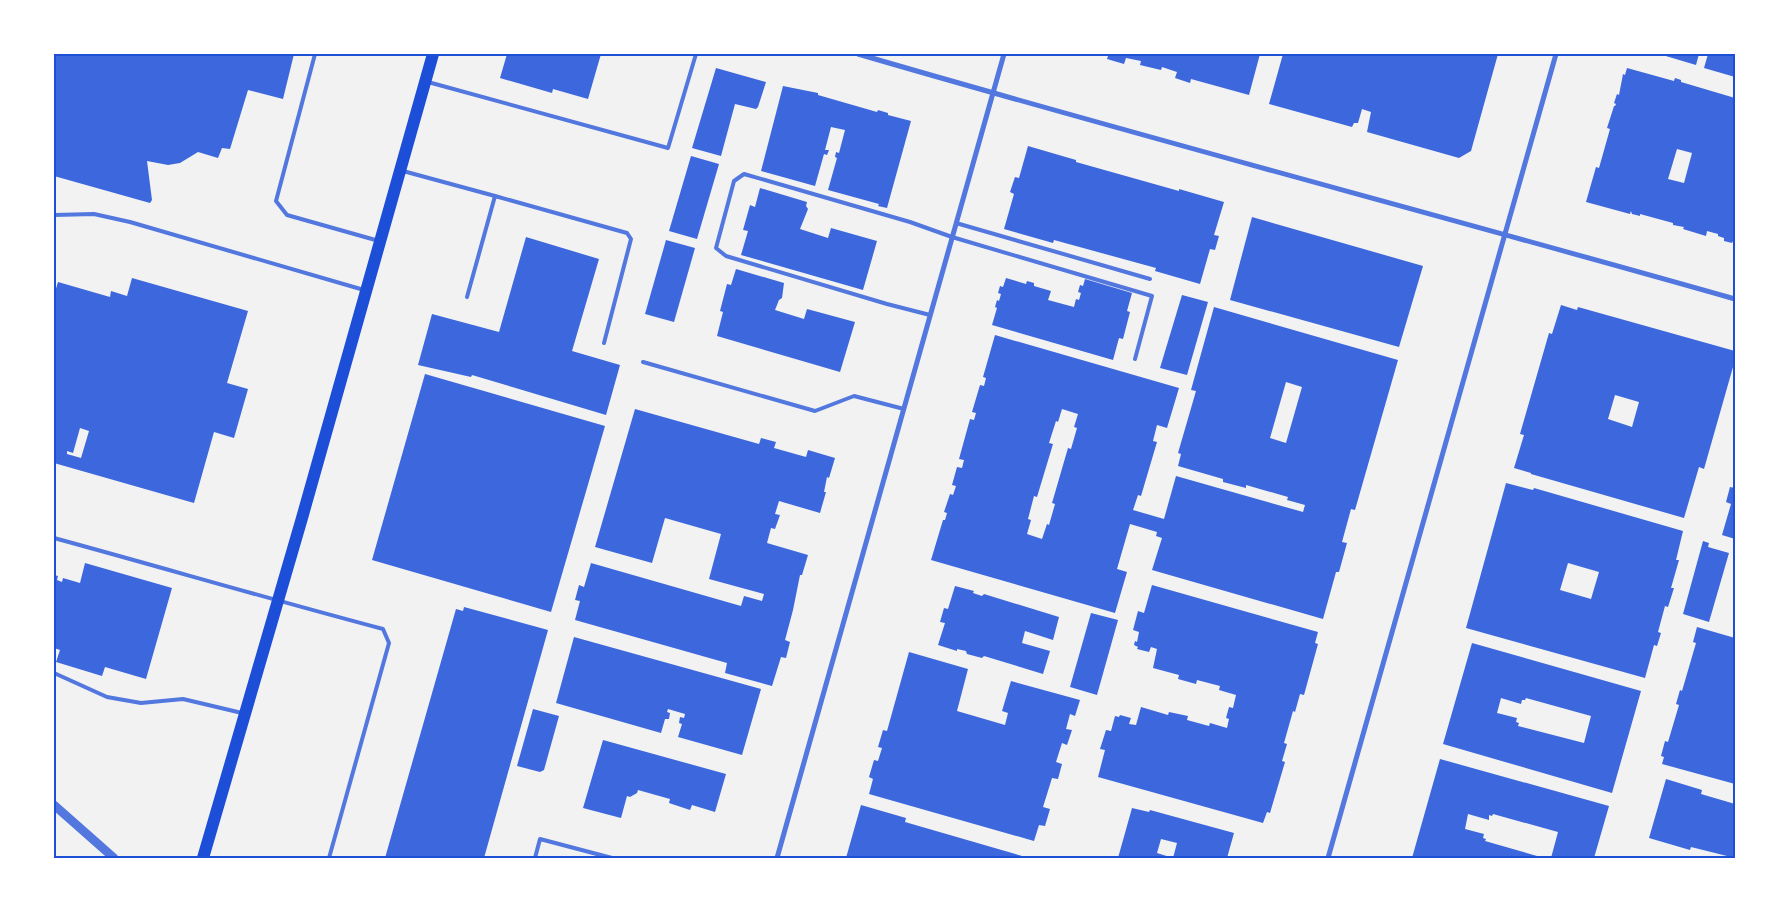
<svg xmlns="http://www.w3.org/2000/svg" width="1789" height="912" viewBox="0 0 1789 912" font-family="Manrope,sans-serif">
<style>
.building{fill:#3d67dc;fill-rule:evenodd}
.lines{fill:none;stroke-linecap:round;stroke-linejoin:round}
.service{stroke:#5277de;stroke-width:4}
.minor{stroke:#5277de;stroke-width:5}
.tertiary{stroke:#5277de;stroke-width:9}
.primary{stroke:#1d4ed8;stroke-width:12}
.neatline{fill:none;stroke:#1d4ed8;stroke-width:2}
</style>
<rect width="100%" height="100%" fill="#f2f2f2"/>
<g class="building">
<path d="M54,54H294L283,99L248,90L230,149L222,148L218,158L198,152L180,163L168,165L147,161L152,200L150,203L54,176Z"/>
<path d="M507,54H601L588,99L553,89L552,93L500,78Z"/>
<path d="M1102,54H1260L1249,95L1191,79L1190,83L1175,78L1177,72L1162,67L1161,70L1140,65L1141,61L1126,58L1124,64L1107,59L1108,56Z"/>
<path d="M1283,54H1498L1471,151L1459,158L1367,132L1371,112L1362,109L1358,123H1354L1352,127L1269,104Z"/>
<path d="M1659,54H1699L1696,65Z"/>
<path d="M1708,54H1735V77L1704,68Z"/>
<path d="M716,68L766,82L758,107L756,109L735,104L721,156L692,148Z"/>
<path d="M1627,68L1674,81L1675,78L1681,80V82L1735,98V242L1733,241L1732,243L1724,241V238L1718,236V234L1707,231L1706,236L1683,229L1684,227L1673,225V223L1640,214V216L1632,214L1631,211L1630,214L1586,202L1596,167L1599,168L1610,129L1607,128L1614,106H1615L1616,104L1614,103L1617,94L1619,95L1623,74L1625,75ZM1677,149L1692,153L1684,183L1668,179Z"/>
<path d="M783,86L818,93V95L877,112L878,110L888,113V115L911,121L887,208L878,206L879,204L828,190L837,158L835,157L836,152L839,153L845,130L831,127L825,150H829L827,155L824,154L815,186L761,171Z"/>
<path d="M1028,146L1076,160V162L1179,191V189L1224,202L1214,235L1219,236L1215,250L1210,249L1200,284L1155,271L1156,268L1054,240L1053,243L1004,229L1014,194L1010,192L1015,177L1019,178Z"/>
<path d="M691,156L719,164L697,239L669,231Z"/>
<path d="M760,188L807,202L806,206L808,209L800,229L828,238L831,228L877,241L863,290L741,255L748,231L743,230L750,205L755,207Z"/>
<path d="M1252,217L1423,266L1399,347L1230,300Z"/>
<path d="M526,237L599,259L572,351L620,365L606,415L472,375L471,377L418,365L432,314L499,332Z"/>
<path d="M666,240L695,248L674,322L645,314Z"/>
<path d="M736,269L784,283L782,298L779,300L775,310L804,319L807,309L855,322L840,372L717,336L723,312L720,311L727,284L731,285Z"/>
<path d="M132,278L248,311L227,383L248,389L234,438L214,432L194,503L54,463V295L58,282L110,297L111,291L127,296ZM80,428L89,431L81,458L67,454V451L73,453Z"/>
<path d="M1006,278L1026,284L1027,281L1034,283V286L1051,291L1048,300L1074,307L1076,299L1079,300L1081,293L1078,292L1080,285L1083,286L1085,279L1132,293L1127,311L1130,312L1123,339L1119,338L1113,360L992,325L997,308L995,307L997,300L999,301L1001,294L998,293L1000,286L1003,287Z"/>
<path d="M1182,295L1208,302L1187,375L1160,368Z"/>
<path d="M1561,305L1577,310L1578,307L1735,351V360L1704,469L1699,467L1684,518L1531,474V473L1514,468L1524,435L1520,434L1549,333L1552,334ZM1615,395L1639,402L1632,427L1608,419Z"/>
<path d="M1214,307L1398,360L1355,510L1351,509L1342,542L1347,543L1339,572H1336L1323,619L1152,570L1162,538L1156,536L1157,532L1130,524L1117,569L1127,572L1115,613L931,560L943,520H945L947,513L944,512L950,494L953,495L956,486L952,485L957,467L962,468L964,460L959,459L970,419L974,420L976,413L972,412L980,385L984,386L986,378L983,377L995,335L1179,388L1167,428L1157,425L1153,441L1157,442L1141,496L1138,495L1133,510L1164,519L1176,476L1303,512L1305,505L1287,500L1288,497L1246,485V488L1223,482V479L1178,466L1181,454L1178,453L1196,391L1191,390ZM1286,382L1302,387L1286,443L1270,438ZM1062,409L1078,414L1074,427L1077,428L1071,449L1068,448L1052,503L1055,504L1049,525L1047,524L1042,539L1027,534L1031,520L1028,519L1034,496L1037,497L1053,444L1049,443L1056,421L1058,422Z"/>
<path d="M425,374L605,426L551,612L372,560Z"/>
<path d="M635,409L759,444L761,438L776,442L774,448L806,457L808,450L835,458L829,478L827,477L824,492H826L820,513L779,501L775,514L780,515L775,529L771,528L767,543L808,555L802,575H800L793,610L785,640L790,642L786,658L781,657L772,686L725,673L727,663L575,620L580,601L575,600L579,585L584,587L591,563L741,606L744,596L762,601L764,594L709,579L721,534L665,518L652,563L595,547Z"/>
<path d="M1506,483L1533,490L1534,488L1683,531L1676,560H1679L1671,588H1674L1668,607L1665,606L1658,632L1661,633L1657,646L1654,645L1645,678L1466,628ZM1568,563L1599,572L1591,599L1560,590Z"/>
<path d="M1730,487L1735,488V539L1722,535L1731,504L1726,502Z"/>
<path d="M1703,541L1709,543L1708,547L1729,553L1709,622L1683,614Z"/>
<path d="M85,563L172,588L146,679L105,667L102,676L56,662L60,650L54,648L56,636H54V575L58,576L57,580L62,582L63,578L80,583Z"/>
<path d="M1152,585L1318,632L1315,643L1318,644L1304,695L1300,694L1295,712L1293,711L1284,743L1287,744L1282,761L1285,762L1270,813L1267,812L1263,823L1098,777L1105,750L1100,749L1106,730L1111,731L1115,716L1119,717L1120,715L1131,718L1129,724L1136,725L1141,707L1168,715L1169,712L1188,716L1187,720L1209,726L1210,723L1227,728L1229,719L1226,718L1229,707L1233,708L1236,695L1219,690L1220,686L1197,680L1196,684L1178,679L1179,675L1153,668L1157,649L1151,647L1149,652L1137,649L1138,647L1134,645L1135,641L1137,642L1139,632L1133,630L1138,611L1144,613Z"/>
<path d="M955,586L974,591L973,593L982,596L984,594L1059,617L1053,640L1025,631L1022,643L1050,651L1043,674L984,656L982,658L967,654L966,651L957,649V651L938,645L945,623L940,622L944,608L948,609Z"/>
<path d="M464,607L548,630L484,858H385L456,609L463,611Z"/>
<path d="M1091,613L1118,620L1097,695L1070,687Z"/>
<path d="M1697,627L1735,638V784L1662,764L1664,757L1661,756L1665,741L1668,742L1679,705L1676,704L1680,690L1682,691L1696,643L1693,642Z"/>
<path d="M574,637L761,689L742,755L678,737L682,724L679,723L680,717L684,718L685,714L668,709L667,712L670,713L669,719H665L661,733L556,703Z"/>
<path d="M1472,643L1641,691L1612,793L1443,744ZM1501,698L1521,704L1522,700H1525L1526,698L1591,716L1584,743L1518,726L1519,723L1516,722L1517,718L1497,713Z"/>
<path d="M909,652L968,669L957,711L1005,725L1008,713L1002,711L1011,681L1080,700L1075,716L1070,714L1066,729L1072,730L1067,745L1062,743L1056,762L1062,764L1058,779L1052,778L1043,807L1050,809L1045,826L1039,825L1034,841L869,794L873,779L869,777L874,760L878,761L882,748L878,747L883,730L887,731Z"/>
<path d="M533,709L559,716L544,770L540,772L517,766Z"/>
<path d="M603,740L726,774L715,812L692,805L690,810L669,803L670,799L638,790L637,793L630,797L627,796L621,818L583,808Z"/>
<path d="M1440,759L1609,806L1594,858H1551L1558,832L1493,814L1492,816L1489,815V820L1468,814L1465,829L1484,834L1483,838L1486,839L1485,841L1544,858H1412Z"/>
<path d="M1666,779L1702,790L1701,794L1735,804V858L1691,847L1690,850L1649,838Z"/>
<path d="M861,805L906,818L905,822L1029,858H846Z"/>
<path d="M1132,808L1149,812L1150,810L1234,833L1227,858H1118ZM1161,839L1177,843L1173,858L1157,853Z"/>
</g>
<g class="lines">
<g class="service">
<path d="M315,54L276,201L287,215L379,241"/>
<path d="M428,82L668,148L696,54"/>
<path d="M403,171L495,196"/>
<path d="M54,215L94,214L130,222L364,290"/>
<path d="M956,223L1150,279"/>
<path d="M467,297L495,196L627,233L631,239L604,343"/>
<path d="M930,315L887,304L726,256L716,248L734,181L744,174L910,222L952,237L1152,296L1135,359"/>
<path d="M643,362L815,411L854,396L904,409"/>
<path d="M54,538C164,568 273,600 383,629L389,643L329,858"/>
<path d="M54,673L107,697L141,703L183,699L242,713"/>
<path d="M535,858L540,839L612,858"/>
</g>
<g class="minor">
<path d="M858,54C1149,139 1443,216 1735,299"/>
<path d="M777,858L1004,54"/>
<path d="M1328,858L1556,54"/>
</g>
<path class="tertiary" d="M54,805L114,858"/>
<path class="primary" d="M203,858L302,518L433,54"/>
</g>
<rect width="1789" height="912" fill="none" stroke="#ffffff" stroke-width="110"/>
<rect x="55" y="55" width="1679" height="802" class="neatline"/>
</svg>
